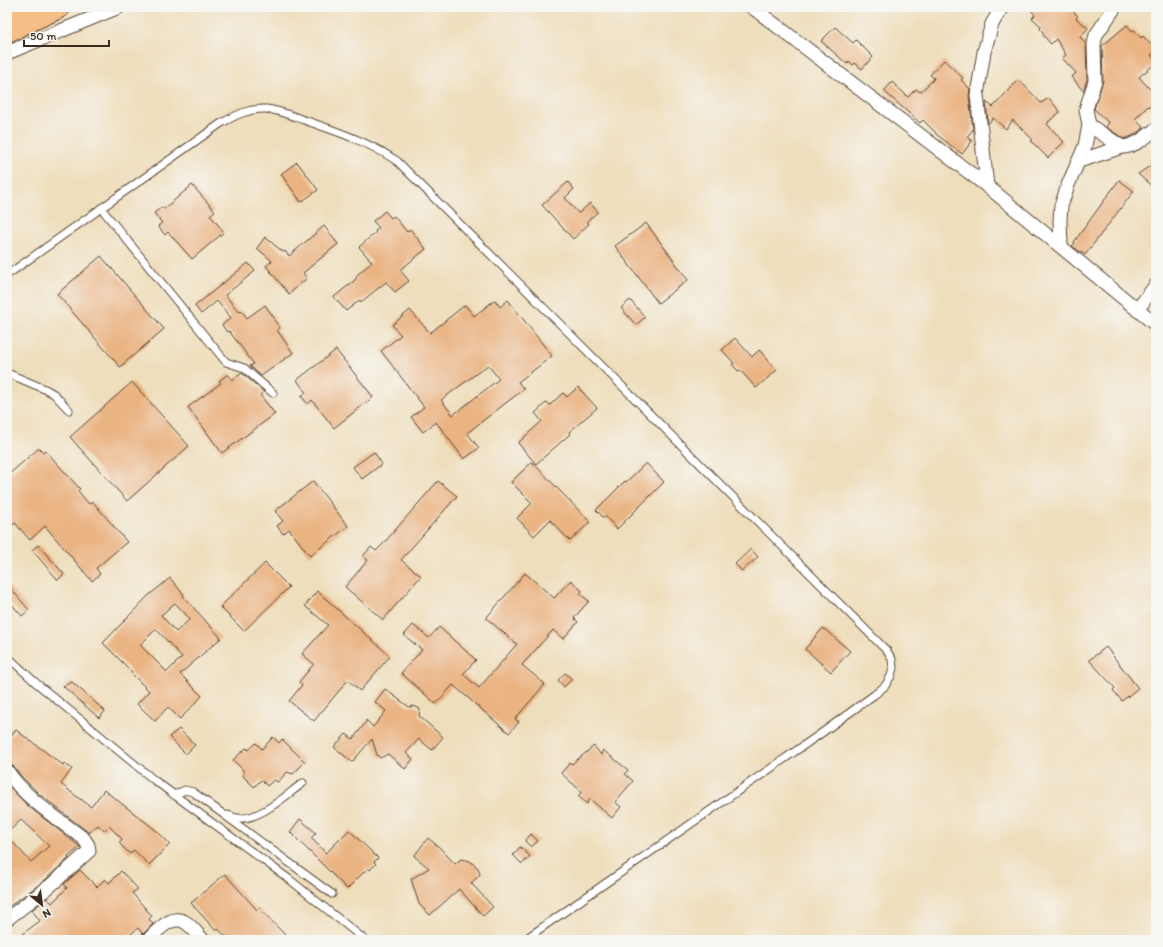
<svg xmlns="http://www.w3.org/2000/svg" width="1163" height="947" viewBox="0 0 1163 947" font-family="Itim,sans-serif">
<style>
.building{fill:#eab382;fill-rule:evenodd}
.lines{fill:none;stroke-linecap:round;stroke-linejoin:round}
.service-casing{stroke:#564536;stroke-width:9}
.minor-casing{stroke:#564536;stroke-width:15}
.trunk-casing{stroke:#564536;stroke-width:24}
.service{stroke:#fff;stroke-width:7}
.minor{stroke:#fff;stroke-width:13}
.trunk{stroke:#f6be87;stroke-width:22}
</style>
<rect width="100%" height="100%" fill="#f6f6f2"/>
<filter id="ink" filterUnits="userSpaceOnUse"><feTurbulence type="fractalNoise" baseFrequency=".025" numOctaves="2"/><feDisplacementMap in="SourceGraphic" scale="8" xChannelSelector="R" yChannelSelector="G"/><feConvolveMatrix kernelMatrix="1 2 1 2 8 2 1 2 1" color-interpolation-filters="sRGB"/></filter>
<filter id="wash" filterUnits="userSpaceOnUse"><feTurbulence type="fractalNoise" baseFrequency=".012" numOctaves="4" result="noise"/><feDisplacementMap in="SourceGraphic" scale="16" xChannelSelector="R" yChannelSelector="G"/><feGaussianBlur stdDeviation="0.9" result="paint"/><feColorMatrix in="noise" values="0 0 0 0 0 0 0 0 0 0 0 0 0 0 0 0 0 1.4 0 .05"/><feComposite in="paint" operator="in"/></filter>
<g filter="url(#wash)">
<rect width="100%" height="100%" fill="#efdebc"/>
<g id="blocks">
<g class="building">
<path d="M1029,7H1069L1078,16L1076,18L1088,28L1080,37L1086,44L1087,80L1083,91L1072,77L1076,73L1062,58L1066,55L1056,39L1051,44L1043,35V32L1040,29L1041,26L1032,18L1035,15Z"/>
<path d="M1127,25L1132,31L1134,30L1141,38L1143,36L1156,50L1151,55L1156,61V63L1139,77L1156,96V101L1149,107L1148,106L1135,119L1144,128L1132,136L1124,139L1106,127L1109,123L1094,109L1103,81L1102,46Z"/>
<path d="M835,27L853,43L856,40L873,57L862,69L855,63L853,65L849,61L847,64L821,41Z"/>
<path d="M944,60L963,78L961,80L970,89L969,96L973,129L967,137L972,141L962,154L936,134V133L923,120L920,123L884,91L892,82L908,97L916,89L920,92L933,80L934,78L930,75Z"/>
<path d="M1017,81L1019,82L1020,81L1041,103L1049,98L1060,112L1048,122H1049L1047,124L1064,142L1048,158L1031,141L1033,140L1013,120L1006,129L993,118L988,124L986,102L993,107Z"/>
<path d="M297,162L318,190L301,202L281,174Z"/>
<path d="M1156,162V190L1138,174Z"/>
<path d="M1119,180L1134,191L1085,255L1072,246L1075,243L1074,242Z"/>
<path d="M568,182L574,189L565,198L578,213H579L590,203L598,212L587,221L589,224L573,239L542,205Z"/>
<path d="M192,185L215,211L210,215L224,232L192,259L168,232L165,235L158,226L162,223L154,213L162,207L164,209Z"/>
<path d="M385,211L391,218L394,216L407,232L410,229L426,249L400,270L409,281L395,292L386,282L361,302L360,300L346,311L334,297L355,280L358,274L372,262L359,247L376,232L375,231L379,228L373,221Z"/>
<path d="M646,223L688,280L658,303L615,246Z"/>
<path d="M324,226L338,244L303,273L307,278L289,294L266,266L272,261L257,248L265,237L283,252L285,251L289,256Z"/>
<path d="M101,256L164,329L120,367L57,294Z"/>
<path d="M248,263L255,271L225,295L239,312L241,310L247,318L265,305L275,319L274,320L280,328L277,330L293,353L261,376L250,366L254,364L229,331L227,332L222,325L231,318L217,301L201,314L195,306Z"/>
<path d="M495,300L500,307L508,300L552,356L518,382L524,389L467,433L479,448L464,459L436,422L423,432L411,417L424,407L381,351L401,335L392,325L410,310L430,333L465,305L474,316ZM488,365L499,379L453,415L441,400Z"/>
<path d="M630,300L645,317L636,325L621,308Z"/>
<path d="M735,338L752,357L759,350L777,370L756,388L740,370L738,371L732,364L734,363L722,350Z"/>
<path d="M336,350L373,397L334,428L312,400L308,404L301,396L306,393L297,380Z"/>
<path d="M242,373L264,392L260,395L275,414L222,453L188,407L221,383L219,381L228,374L232,380Z"/>
<path d="M132,382L189,446L127,501L70,437Z"/>
<path d="M578,387L597,408L569,432L570,434L536,464L518,443L542,421L535,413L547,402L550,405L563,393L567,397Z"/>
<path d="M39,448L43,452L45,450L80,489L78,491L89,504L93,502L127,542L96,568L100,574L92,581L45,526L30,540L15,523L13,525L7,518V476Z"/>
<path d="M374,452L382,464L362,479L353,467Z"/>
<path d="M532,462L590,522L570,541L550,520L534,536L517,518L532,503L511,482Z"/>
<path d="M646,463L664,482L617,529L605,516L604,518L596,510L625,481L626,482Z"/>
<path d="M313,481L348,526L310,556L289,529L283,534L277,526L283,521L275,511Z"/>
<path d="M438,481L457,496L401,560L421,576L383,620L345,587L368,560L363,556L371,547L376,551L383,544Z"/>
<path d="M38,545L64,574L58,580L32,550Z"/>
<path d="M751,549L758,557L742,571L735,564Z"/>
<path d="M265,563L289,587L244,631L220,607Z"/>
<path d="M525,573L554,598L571,580L582,591L580,594L589,601L574,618L578,622L563,639L553,630L522,665L545,684L515,719L519,722L509,733L453,685L436,704L401,673L422,650L404,635L413,625L429,638L439,627L476,660L463,674L479,688L517,644L486,618Z"/>
<path d="M170,578L184,595L183,596L221,638L180,674L202,696L180,719L168,707L155,721L137,704L149,691L131,673L132,672L103,643L148,596ZM175,603L190,619L176,632L161,615ZM156,629L182,657L167,672L140,645Z"/>
<path d="M7,584L29,610L22,616L7,599Z"/>
<path d="M317,591L390,656L360,691L348,680L314,721L289,701L302,685L299,682L314,664L302,654L328,625L305,606Z"/>
<path d="M823,628L850,651L831,672L805,649Z"/>
<path d="M1106,647L1138,688L1122,701L1113,690L1115,688L1089,660Z"/>
<path d="M565,673L572,679L564,687L558,680Z"/>
<path d="M72,682L105,711L99,718L63,686Z"/>
<path d="M385,689L409,707L414,706L420,709L419,716L443,737L432,750L419,739L406,753L413,759L405,769L388,754L380,758L377,755L372,739L352,762L334,747L346,734L353,739L366,722V720L373,727L386,711L375,702Z"/>
<path d="M179,729L195,745L186,754L169,737Z"/>
<path d="M16,730L63,765L64,763L72,769L61,784L81,800V799L91,807L104,790L157,831L170,844L149,865L134,850L130,854L119,843L122,839L109,826L104,831L98,825L89,833L38,793L21,776L13,766L7,763V740Z"/>
<path d="M273,737L279,743L282,739L305,762L293,774L287,772L278,782L274,780L267,786L261,780L254,787L243,776L244,771L233,760L246,748L249,750L256,743L262,749Z"/>
<path d="M594,746L601,755L603,750L628,770L625,774L633,781L615,802L621,807L612,818L590,799L587,804L578,796L582,792L561,773L570,763L572,764Z"/>
<path d="M7,784L27,805L80,847L68,857L69,858L45,880L7,908V836L31,862L49,846L21,820L7,833Z"/>
<path d="M300,819L316,833L311,838L326,853L349,830L378,858L374,862L376,864L370,870L368,868L347,889L290,832Z"/>
<path d="M531,834L538,841L531,847L525,841Z"/>
<path d="M428,838L439,847L455,864L461,859L470,861L478,868L480,875L471,883L493,907L483,916L459,889L430,915L419,904L411,879L429,868L414,856Z"/>
<path d="M520,847L530,856L522,864L513,855Z"/>
<path d="M80,870L97,887L105,879L109,883L121,871L138,889L132,893L152,916L149,919L153,924L143,934L138,928L124,940H14L40,921L32,910L47,898L52,903L67,888L64,884Z"/>
<path d="M225,874L257,910L259,908L290,940H230L218,929L216,931L191,903Z"/>
</g>
</g>
</g>
<g filter="url(#ink)">
<use href="#blocks" fill-opacity="0" stroke="#564536" stroke-width="1"/>
<g class="lines">
<defs>
<g id="service">
<path d="M101,208L226,362L244,368L273,393"/>
<path d="M7,275L220,124C234,116 249,108 266,109C279,110 292,116 304,120C336,131 369,142 397,161L887,651L892,659L893,668L891,676L885,686L874,695L823,732L524,940"/>
<path d="M7,373L47,390L54,394L69,410"/>
<path d="M7,656L35,682L154,780L289,879L365,940"/>
<path d="M174,795L185,790L193,792L332,894"/>
<path d="M228,815C231,816 234,818 237,818C259,821 286,795 303,783"/>
</g>
<g id="minor">
<path d="M752,7L987,186L1156,325"/>
<path d="M7,53L119,7"/>
<path d="M1089,125L1122,147"/>
<path d="M1079,161L1122,147C1135,147 1145,137 1156,129"/>
<path d="M987,186L977,95L984,52L992,24L1002,7"/>
<path d="M1061,246L1060,220L1061,206L1068,185L1085,146L1089,125L1086,109L1095,81L1094,44L1096,35L1115,7"/>
<path d="M1137,310L1156,285"/>
<path d="M7,771C26,799 57,818 84,839L88,845L89,851L50,886L7,919"/>
<path d="M148,940C157,931 171,914 185,922C192,926 198,935 203,940"/>
</g>
<g id="trunk">
<path d="M7,13L21,7"/>
<path d="M7,31L59,7"/>
</g>
</defs>
<use href="#service" class="service-casing"/>
<use href="#minor" class="minor-casing"/>
<use href="#trunk" class="trunk-casing"/>
<use href="#service" class="service"/>
<use href="#minor" class="minor"/>
<use href="#trunk" class="trunk"/>
</g>
</g>
<rect width="1163" height="947" fill="none" stroke="#f6f6f2" stroke-width="24"/>
<g transform="translate(42 905) rotate(151)" stroke="#f6f6f2" stroke-width="3" paint-order="stroke">
<path d="M0-3L7 15L0 10L-7 15Z" fill="#3b2a1e"/>
<text y="-6" font-size="11" font-weight="bold" text-anchor="middle" fill="#3b2a1e">N</text>
</g>
<path d="M24 40v6h85v-6" fill="none" stroke="#3b2a1e" stroke-width="2"/>
<text x="30" y="40" font-size="12" fill="#3b2a1e" stroke="#f6f6f2" stroke-width="3" paint-order="stroke">50 m</text>
</svg>
